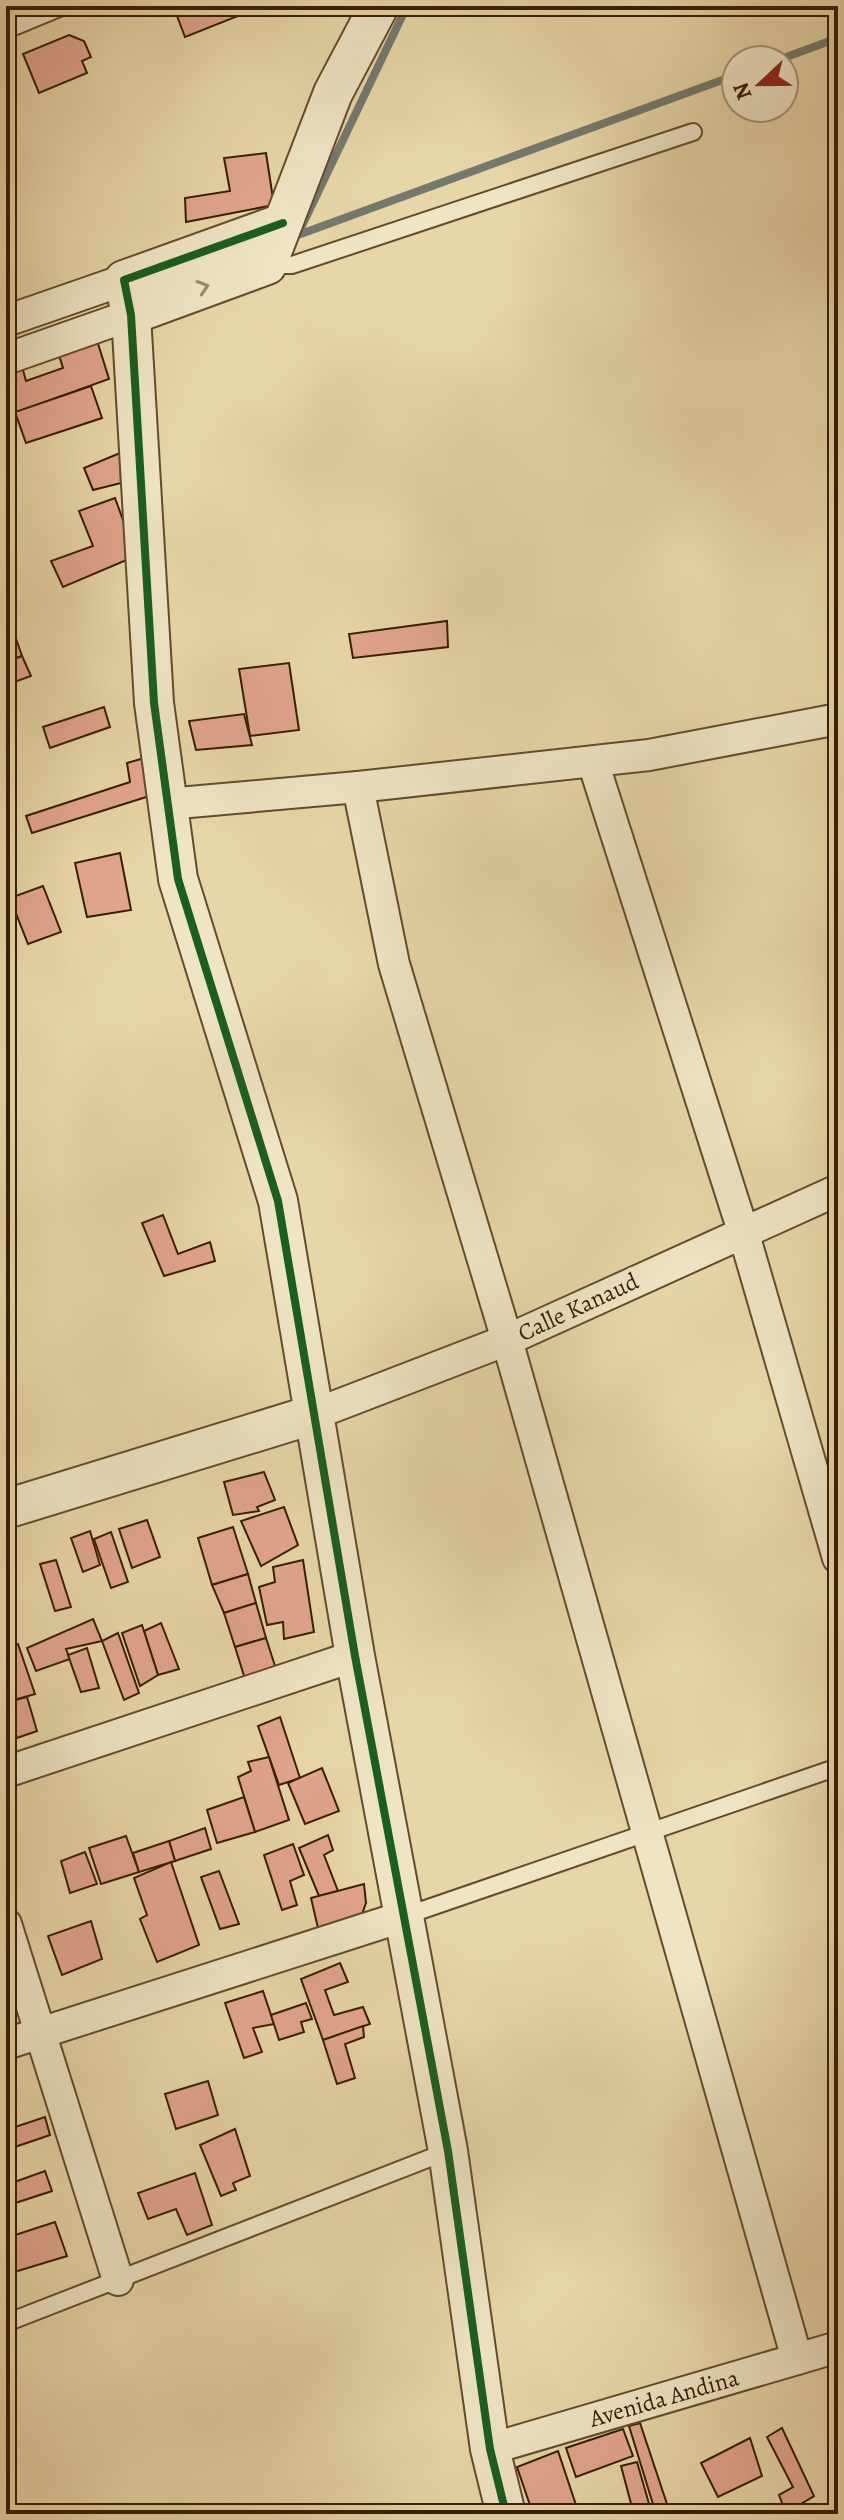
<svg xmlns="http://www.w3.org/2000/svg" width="844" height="2520" viewBox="0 0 844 2520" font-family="Alegreya,serif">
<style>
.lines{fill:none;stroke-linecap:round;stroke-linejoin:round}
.stream{stroke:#74796e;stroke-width:8}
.building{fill:#e2a58e;stroke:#371e04;stroke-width:2}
.service-casing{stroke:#634c2d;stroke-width:20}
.minor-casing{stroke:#634c2d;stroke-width:34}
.tertiary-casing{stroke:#634c2d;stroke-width:42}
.service{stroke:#efe4c6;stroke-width:16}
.minor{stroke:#efe4c6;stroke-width:30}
.tertiary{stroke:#efe4c6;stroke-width:38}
.cycleway-casing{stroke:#efe4c6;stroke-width:13}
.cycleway{stroke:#1b5e20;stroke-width:8}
.oneway{stroke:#9c8b6f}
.labels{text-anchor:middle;stroke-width:8;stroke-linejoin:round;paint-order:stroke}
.street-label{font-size:24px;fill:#371e04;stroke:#efe4c6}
</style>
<rect width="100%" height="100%" fill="#e7d6a7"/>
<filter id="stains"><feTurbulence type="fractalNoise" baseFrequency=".0025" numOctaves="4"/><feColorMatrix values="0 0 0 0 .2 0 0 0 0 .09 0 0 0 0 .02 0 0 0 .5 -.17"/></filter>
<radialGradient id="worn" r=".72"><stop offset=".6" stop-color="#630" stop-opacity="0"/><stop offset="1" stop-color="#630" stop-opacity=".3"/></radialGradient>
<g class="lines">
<g class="stream">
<path d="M778,60L838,38"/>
<path d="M299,232L407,6"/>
<path d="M298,235L736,75"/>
</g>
</g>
<g class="building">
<path d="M11,6H36L14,15Z"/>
<path d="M178,6H240L243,14L185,37L174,8Z"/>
<path d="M69,35L84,41L91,57L82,61L87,73L39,93L23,54Z"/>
<path d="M266,153L274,205L186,222L185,198L230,191L224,158Z"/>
<path d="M95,334L109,379L6,416V356L18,352L26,381L63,368L57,349Z"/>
<path d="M91,386L102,418L26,443L15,412Z"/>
<path d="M120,453L121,483L93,490L84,468Z"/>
<path d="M115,498L136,556L63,587L51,561L93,546L79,511Z"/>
<path d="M447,621L448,647L353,658L349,634Z"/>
<path d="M13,630L22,656L6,662V633Z"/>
<path d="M22,656L31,676L6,685V662Z"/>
<path d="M289,663L299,730L250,736L239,669Z"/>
<path d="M104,707L110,727L50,748L43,727Z"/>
<path d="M244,714L252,745L196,750L189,721Z"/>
<path d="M151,756L159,793L32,833L26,816L130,782L127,763Z"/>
<path d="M120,853L131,910L87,917L75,863Z"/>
<path d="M43,886L61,932L28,944L10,898Z"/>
<path d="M163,1215L178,1254L210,1242L215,1261L164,1276L142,1223Z"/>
<path d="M264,1472L275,1500L257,1507L259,1511L233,1515L224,1482Z"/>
<path d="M284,1507L298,1545L261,1566L241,1521Z"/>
<path d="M147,1520L160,1557L132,1568L119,1529Z"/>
<path d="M233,1527L248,1574L212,1585L198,1538Z"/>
<path d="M90,1531L100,1565L83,1572L71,1538Z"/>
<path d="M111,1532L128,1582L111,1588L94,1539Z"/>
<path d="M56,1560L71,1607L55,1611L40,1564Z"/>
<path d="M303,1560L314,1632L284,1639L283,1622L267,1625L259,1587L275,1582L273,1567Z"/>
<path d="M248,1574L256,1603L224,1613L212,1585Z"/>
<path d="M256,1603L266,1638L235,1647L224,1613Z"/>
<path d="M93,1619L102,1641L66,1649L70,1659L36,1671L27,1648Z"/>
<path d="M6,1623L13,1646L6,1649Z"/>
<path d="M161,1623L179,1669L158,1675L144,1631Z"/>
<path d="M142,1625L158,1675L140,1686L122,1633Z"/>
<path d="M118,1633L139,1693L124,1700L102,1641Z"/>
<path d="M266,1638L276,1669L245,1679L235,1647Z"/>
<path d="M18,1644L35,1694L14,1700L6,1677V1649Z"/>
<path d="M87,1648L99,1688L81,1692L68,1655Z"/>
<path d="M27,1697L37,1731L17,1738L7,1702Z"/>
<path d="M280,1717L300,1778L279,1785L258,1726Z"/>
<path d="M6,1722L13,1743L6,1745Z"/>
<path d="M269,1757L289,1820L255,1832L238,1777L251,1771L248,1762Z"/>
<path d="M322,1768L339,1811L305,1824L288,1783Z"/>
<path d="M244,1797L255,1832L217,1843L207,1810Z"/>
<path d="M205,1828L211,1849L175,1861L169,1841Z"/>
<path d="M328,1835L333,1850L324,1855L338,1891L319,1896L299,1848Z"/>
<path d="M126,1836L139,1872L101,1884L89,1848Z"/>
<path d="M169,1841L175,1861L139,1872L133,1853Z"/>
<path d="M293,1844L304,1875L290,1881L297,1905L282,1910L264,1855Z"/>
<path d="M85,1852L97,1884L70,1893L61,1861Z"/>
<path d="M171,1862L199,1945L157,1962L140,1919L147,1915L134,1878Z"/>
<path d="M219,1871L239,1924L220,1929L201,1877Z"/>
<path d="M364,1884L366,1903L362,1914L351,1921L318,1928L311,1898Z"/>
<path d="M91,1921L102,1959L62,1975L48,1936Z"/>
<path d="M340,1963L348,1982L325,1990L334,2015L363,2007L370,2024L323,2040L301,1979Z"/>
<path d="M263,1991L274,2024L253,2028L262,2052L244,2058L225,2003Z"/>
<path d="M306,2003L312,2019L301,2022L304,2032L279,2040L271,2015Z"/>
<path d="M363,2026L364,2037L345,2044L355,2078L337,2084L323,2040Z"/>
<path d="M208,2081L218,2115L176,2129L165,2094Z"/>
<path d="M45,2117L50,2135L6,2150V2130Z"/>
<path d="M235,2129L250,2176L233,2183L236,2190L221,2196L200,2145Z"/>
<path d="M45,2171L52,2191L6,2206V2185Z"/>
<path d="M195,2173L212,2225L187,2235L176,2209L148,2219L138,2193Z"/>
<path d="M55,2222L67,2256L11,2273L6,2260V2238Z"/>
<path d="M6,2263L14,2288L6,2290Z"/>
<path d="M640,2423L670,2513L666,2514H656L629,2426Z"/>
<path d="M782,2428L814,2496L786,2513L779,2495L793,2487L767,2437Z"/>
<path d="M623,2429L633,2456L576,2477L566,2448Z"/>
<path d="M750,2438L762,2476L718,2497L701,2463Z"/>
<path d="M558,2451L579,2514H533L517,2467Z"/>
<path d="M637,2462L652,2514H626L633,2511L621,2466Z"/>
</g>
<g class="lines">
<defs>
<g id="service">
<path d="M6,30L64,6"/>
<path d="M269,265H292L693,132"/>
<path d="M405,1916L838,1767"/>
<path d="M6,2323L448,2151"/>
</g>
<g id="minor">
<path d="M6,321L124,280"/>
<path d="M6,359L131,315"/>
<path d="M593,762L743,1231L838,1558"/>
<path d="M358,787L394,964L507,1340L797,2359"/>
<path d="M167,804L358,787L649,755L838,719"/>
<path d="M315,1414L507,1340L838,1190"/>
<path d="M6,1772L355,1656"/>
<path d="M6,1924L118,2280"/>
<path d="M6,2044L405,1916"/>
<path d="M490,2449L838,2347"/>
</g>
<g id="tertiary">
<path d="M283,223L124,280L131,315L154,703L178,879L278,1201L355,1656L448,2151L490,2449L506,2514"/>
<path d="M131,315L267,265L333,93L379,6"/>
<path d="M6,1509L315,1414"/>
</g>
</defs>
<use href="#service" class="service-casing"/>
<use href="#minor" class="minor-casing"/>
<use href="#tertiary" class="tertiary-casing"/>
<use href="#service" class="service"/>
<use href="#minor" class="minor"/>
<use href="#tertiary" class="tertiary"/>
<defs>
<path id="cycleway" d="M283,223L124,280L131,315L154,703L178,879L278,1201L355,1656L448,2151L490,2449L506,2514"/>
</defs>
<use href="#cycleway" class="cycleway-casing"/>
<use href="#cycleway" class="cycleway"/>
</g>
<defs><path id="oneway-chevron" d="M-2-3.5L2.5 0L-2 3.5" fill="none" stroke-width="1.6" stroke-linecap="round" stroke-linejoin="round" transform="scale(2)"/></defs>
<use class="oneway" href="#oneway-chevron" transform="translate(203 287) rotate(-18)"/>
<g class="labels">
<g class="street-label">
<text transform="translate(578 1307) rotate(-25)" y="8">Calle Kanaud</text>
<text transform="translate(664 2398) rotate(-16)" y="8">Avenida Andina</text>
</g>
</g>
<rect width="844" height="2520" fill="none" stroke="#e7d6a7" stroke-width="32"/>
<rect x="8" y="8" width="828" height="2504" fill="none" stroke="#371e04" stroke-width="4"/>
<rect x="16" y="16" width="812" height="2488" fill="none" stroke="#371e04" stroke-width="2"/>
<g transform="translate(760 84) rotate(248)"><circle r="38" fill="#efe4c6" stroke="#a59578" stroke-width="2"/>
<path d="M0-6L14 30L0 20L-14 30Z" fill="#8f2418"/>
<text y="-12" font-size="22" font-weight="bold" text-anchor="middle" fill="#371e04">N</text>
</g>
<rect width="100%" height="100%" filter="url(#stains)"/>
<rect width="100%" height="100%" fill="url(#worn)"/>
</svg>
